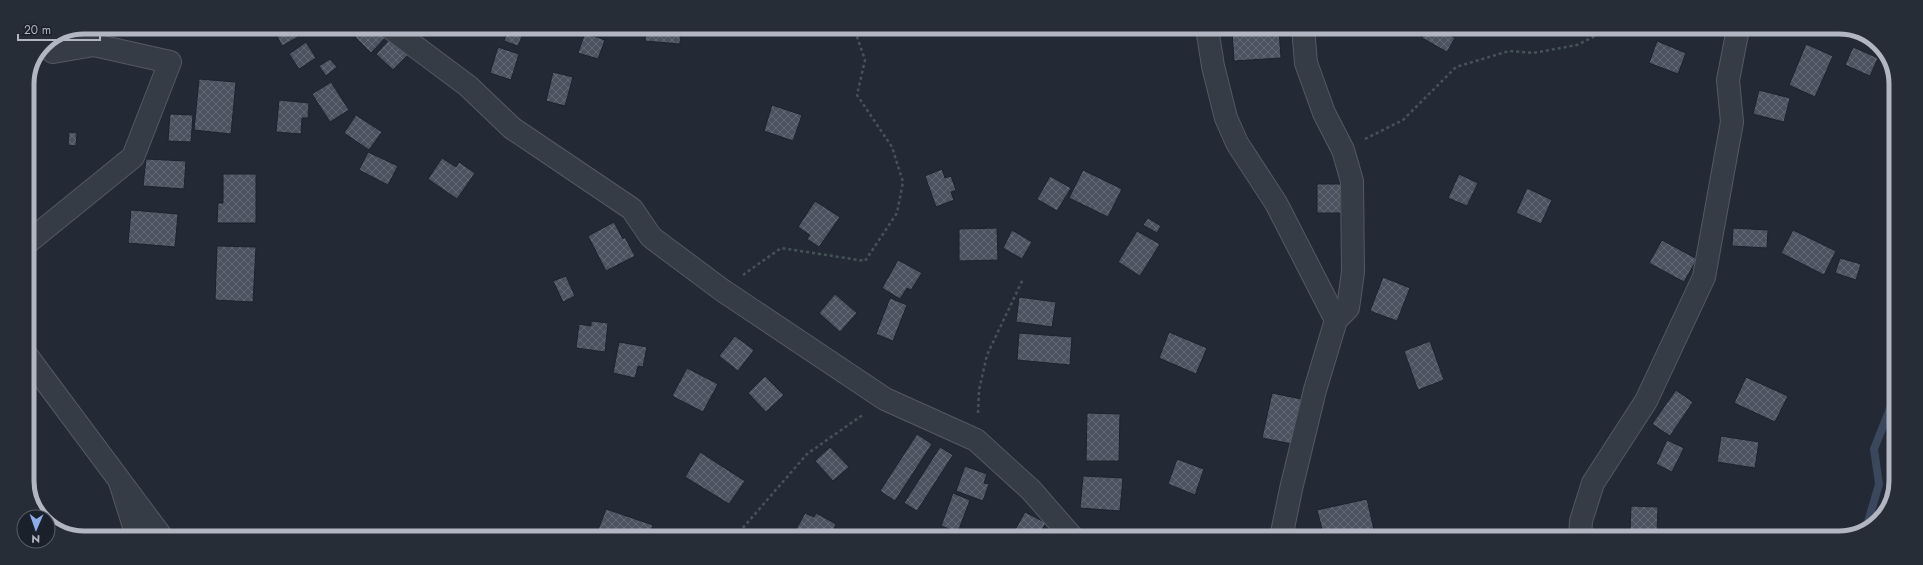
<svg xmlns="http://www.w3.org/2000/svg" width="1923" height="565" viewBox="0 0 1923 565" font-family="Jost,sans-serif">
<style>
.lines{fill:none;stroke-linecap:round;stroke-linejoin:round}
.stream{stroke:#3a475d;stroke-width:8}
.building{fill:url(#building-cross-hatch);stroke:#1d232d}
.minor-casing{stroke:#545964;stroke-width:24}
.tertiary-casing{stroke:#545964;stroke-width:24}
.path{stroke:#465458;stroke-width:2.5;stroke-dasharray:3 3;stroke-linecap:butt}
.minor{stroke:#363c46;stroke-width:22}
.tertiary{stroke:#363c46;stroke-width:22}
.rim{fill:none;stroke:#b1b6c2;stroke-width:5}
</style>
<defs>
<pattern id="building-cross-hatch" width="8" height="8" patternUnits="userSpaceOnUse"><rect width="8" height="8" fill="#4b5361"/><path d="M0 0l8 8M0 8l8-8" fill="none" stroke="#636a76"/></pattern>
</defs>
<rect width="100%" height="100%" fill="#232a35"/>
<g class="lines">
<path class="stream" d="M1866,529L1879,484L1874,449L1895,396"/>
</g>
<g class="building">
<path d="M364,27H376L386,37L371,53L355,37Z"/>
<path d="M509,27H526L518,46L504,41Z"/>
<path d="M293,28L298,37L282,46L277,36Z"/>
<path d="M646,28H681L680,44L645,41Z"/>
<path d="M1090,28H1103L1101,33Z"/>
<path d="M1427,28H1438L1455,38L1447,52L1422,38Z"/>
<path d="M1279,30L1281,58L1234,61L1232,32Z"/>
<path d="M585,33L605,40L598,59L578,53Z"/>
<path d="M391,38L408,55L393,70L376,54Z"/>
<path d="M1657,41L1686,53L1678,74L1649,63Z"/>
<path d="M306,42L316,58L299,69L289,54Z"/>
<path d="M1806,44L1833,56L1815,97L1789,85Z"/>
<path d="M498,47L519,54L511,80L490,73Z"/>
<path d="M1853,47L1878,58L1870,76L1845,65Z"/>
<path d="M330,59L337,67L326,76L319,66Z"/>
<path d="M553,72L573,77L565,106L546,101Z"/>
<path d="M199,79L236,82L231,134L194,130Z"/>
<path d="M331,82L349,110L330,122L312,94Z"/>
<path d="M1759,90L1790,98L1784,122L1753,114Z"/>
<path d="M279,100L309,103L308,118H302L301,134L276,132Z"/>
<path d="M772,105L802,115L793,141L764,131Z"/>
<path d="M170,114L193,115L191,142L168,141Z"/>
<path d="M356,115L382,132L369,150L344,133Z"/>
<path d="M69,132L77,133L76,146L68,145Z"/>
<path d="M368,152L398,166L388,185L359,170Z"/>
<path d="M442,158L456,167L459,162L475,173L457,199L428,179Z"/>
<path d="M146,159L186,161L184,189L143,186Z"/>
<path d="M942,169L945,178L951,176L956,190L951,192L954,200L936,207L925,176Z"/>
<path d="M1083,170L1122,189L1108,217L1069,198Z"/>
<path d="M223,174H256V223H217L218,203H223Z"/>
<path d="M1459,174L1478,183L1467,206L1448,198Z"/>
<path d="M1050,176L1071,188L1057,211L1037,199Z"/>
<rect x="1317" y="184" width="24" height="29"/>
<path d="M1527,188L1552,200L1541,224L1516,213Z"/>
<path d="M815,201L840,217L819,247L807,239L810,235L798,227Z"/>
<path d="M131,210L178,214L175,247L128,243Z"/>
<path d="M1148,218L1161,226L1157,233L1143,225Z"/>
<path d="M614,222L623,239L625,237L635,256L606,271L588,236Z"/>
<path d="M997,228L998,260L959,261V229Z"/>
<path d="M1733,228L1768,230L1767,248L1732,246Z"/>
<path d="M1012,230L1032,242L1022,259L1003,248Z"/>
<path d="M1793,230L1836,251L1824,275L1781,253Z"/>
<path d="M1137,231L1160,244L1140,276L1118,262Z"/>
<path d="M1662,240L1697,259L1684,282L1649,263Z"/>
<path d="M217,246L256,247L253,302L215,300Z"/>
<path d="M1840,258L1861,264L1856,280L1835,273Z"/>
<path d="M898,260L922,273L911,290L907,288L900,299L882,288Z"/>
<path d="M566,276L575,296L563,302L553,281Z"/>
<path d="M1383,277L1410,288L1397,321L1370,311Z"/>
<path d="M835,294L857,313L840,332L819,313Z"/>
<path d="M1019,297L1056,302L1052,327L1016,322Z"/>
<path d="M890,298L907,305L893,341L876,334Z"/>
<path d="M591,321L608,323L605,352L576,348L579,324L591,326Z"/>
<path d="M1169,332L1207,348L1196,374L1159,358Z"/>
<path d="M1019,333L1072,337L1070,365L1017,360Z"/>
<path d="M735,336L754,350L738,371L719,356Z"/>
<path d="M1430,341L1444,380L1418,390L1404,351Z"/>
<path d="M619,342L647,347L643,367L638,366L635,378L613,373Z"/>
<path d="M687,368L718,384L703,412L672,396Z"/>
<path d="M765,376L784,395L766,412L748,393Z"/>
<path d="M1746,377L1788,396L1775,422L1734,403Z"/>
<path d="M1676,390L1693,402L1670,436L1652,424Z"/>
<path d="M1272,393L1306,400L1297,445L1262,438Z"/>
<path d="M1087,413L1120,414L1119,461H1086Z"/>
<path d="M917,434L932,444L895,501L880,491Z"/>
<path d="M1721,436L1759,442L1755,468L1717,462Z"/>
<path d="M1667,440L1684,448L1672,472L1656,464Z"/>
<path d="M830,447L849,467L833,481L815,461Z"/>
<path d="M940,447L953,455L917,511L904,503Z"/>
<path d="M700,452L745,481L729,504L685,477Z"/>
<path d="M1177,459L1204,469L1195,495L1168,484Z"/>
<path d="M965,466L987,474L984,483L989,484L983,501L956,491Z"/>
<path d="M1083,476L1123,478L1120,511L1080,508Z"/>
<path d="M953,493L970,500L958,532L941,526Z"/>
<path d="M1367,499L1375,534L1361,537H1324L1317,510Z"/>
<path d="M1631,506L1658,507L1657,533L1630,532Z"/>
<path d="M606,509L653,525L649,537H618L598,530Z"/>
<path d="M1025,512L1046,523L1038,537H1011Z"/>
<path d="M805,513L814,517L816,513L836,524L830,537H792Z"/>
<path d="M1438,529L1441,538H1418Z"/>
</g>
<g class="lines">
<defs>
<g id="minor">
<path d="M389,27L468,86L512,128L632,209L651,237L722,290L885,399L976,440L1031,490L1072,537"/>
<path d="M1207,28L1213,66L1226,118L1237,143L1276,203L1336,320"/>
<path d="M27,243L133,157L170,62L94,45L53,52"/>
<path d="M120,482L137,536"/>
<path d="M1283,537L1282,533L1291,489L1315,390L1336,320L1348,308L1353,272L1352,181L1343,150L1324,113L1306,63L1303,28"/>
<path d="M1580,538L1581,521L1593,483L1646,401L1704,277L1732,122L1728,80L1738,29"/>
</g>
<path id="tertiary" d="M27,356L161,536"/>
</defs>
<use href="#minor" class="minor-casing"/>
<use href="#tertiary" class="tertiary-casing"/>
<g class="path">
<path d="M1365,139L1403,120L1456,67L1509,51L1533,53L1577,45L1609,29"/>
<path d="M743,275L781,248L865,261L897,213L903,182L892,147L857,95L865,60L854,28"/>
<path d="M978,413L979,390L987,355L1023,279"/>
<path d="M735,537L807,454L864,414"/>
</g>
<use href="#minor" class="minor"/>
<use href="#tertiary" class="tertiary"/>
</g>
<path d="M0 0H1923V565H0ZM84 34H1839A50 50 0 0 1 1889 84V481A50 50 0 0 1 1839 531H84A50 50 0 0 1 34 481V84A50 50 0 0 1 84 34Z" fill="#272d36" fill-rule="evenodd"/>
<path class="rim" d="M84 34H1839A50 50 0 0 1 1889 84V481A50 50 0 0 1 1839 531H84A50 50 0 0 1 34 481V84A50 50 0 0 1 84 34Z"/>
<g transform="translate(36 529) rotate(182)"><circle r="19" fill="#1b212a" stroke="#575d67"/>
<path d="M0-3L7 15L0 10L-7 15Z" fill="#8dacea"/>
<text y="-6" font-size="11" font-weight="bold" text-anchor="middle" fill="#b1b6c2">N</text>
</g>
<path d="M18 34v6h82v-6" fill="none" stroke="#b1b6c2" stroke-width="2"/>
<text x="24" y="34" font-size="12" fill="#b1b6c2" stroke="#1b212a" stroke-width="3" paint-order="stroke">20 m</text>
</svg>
